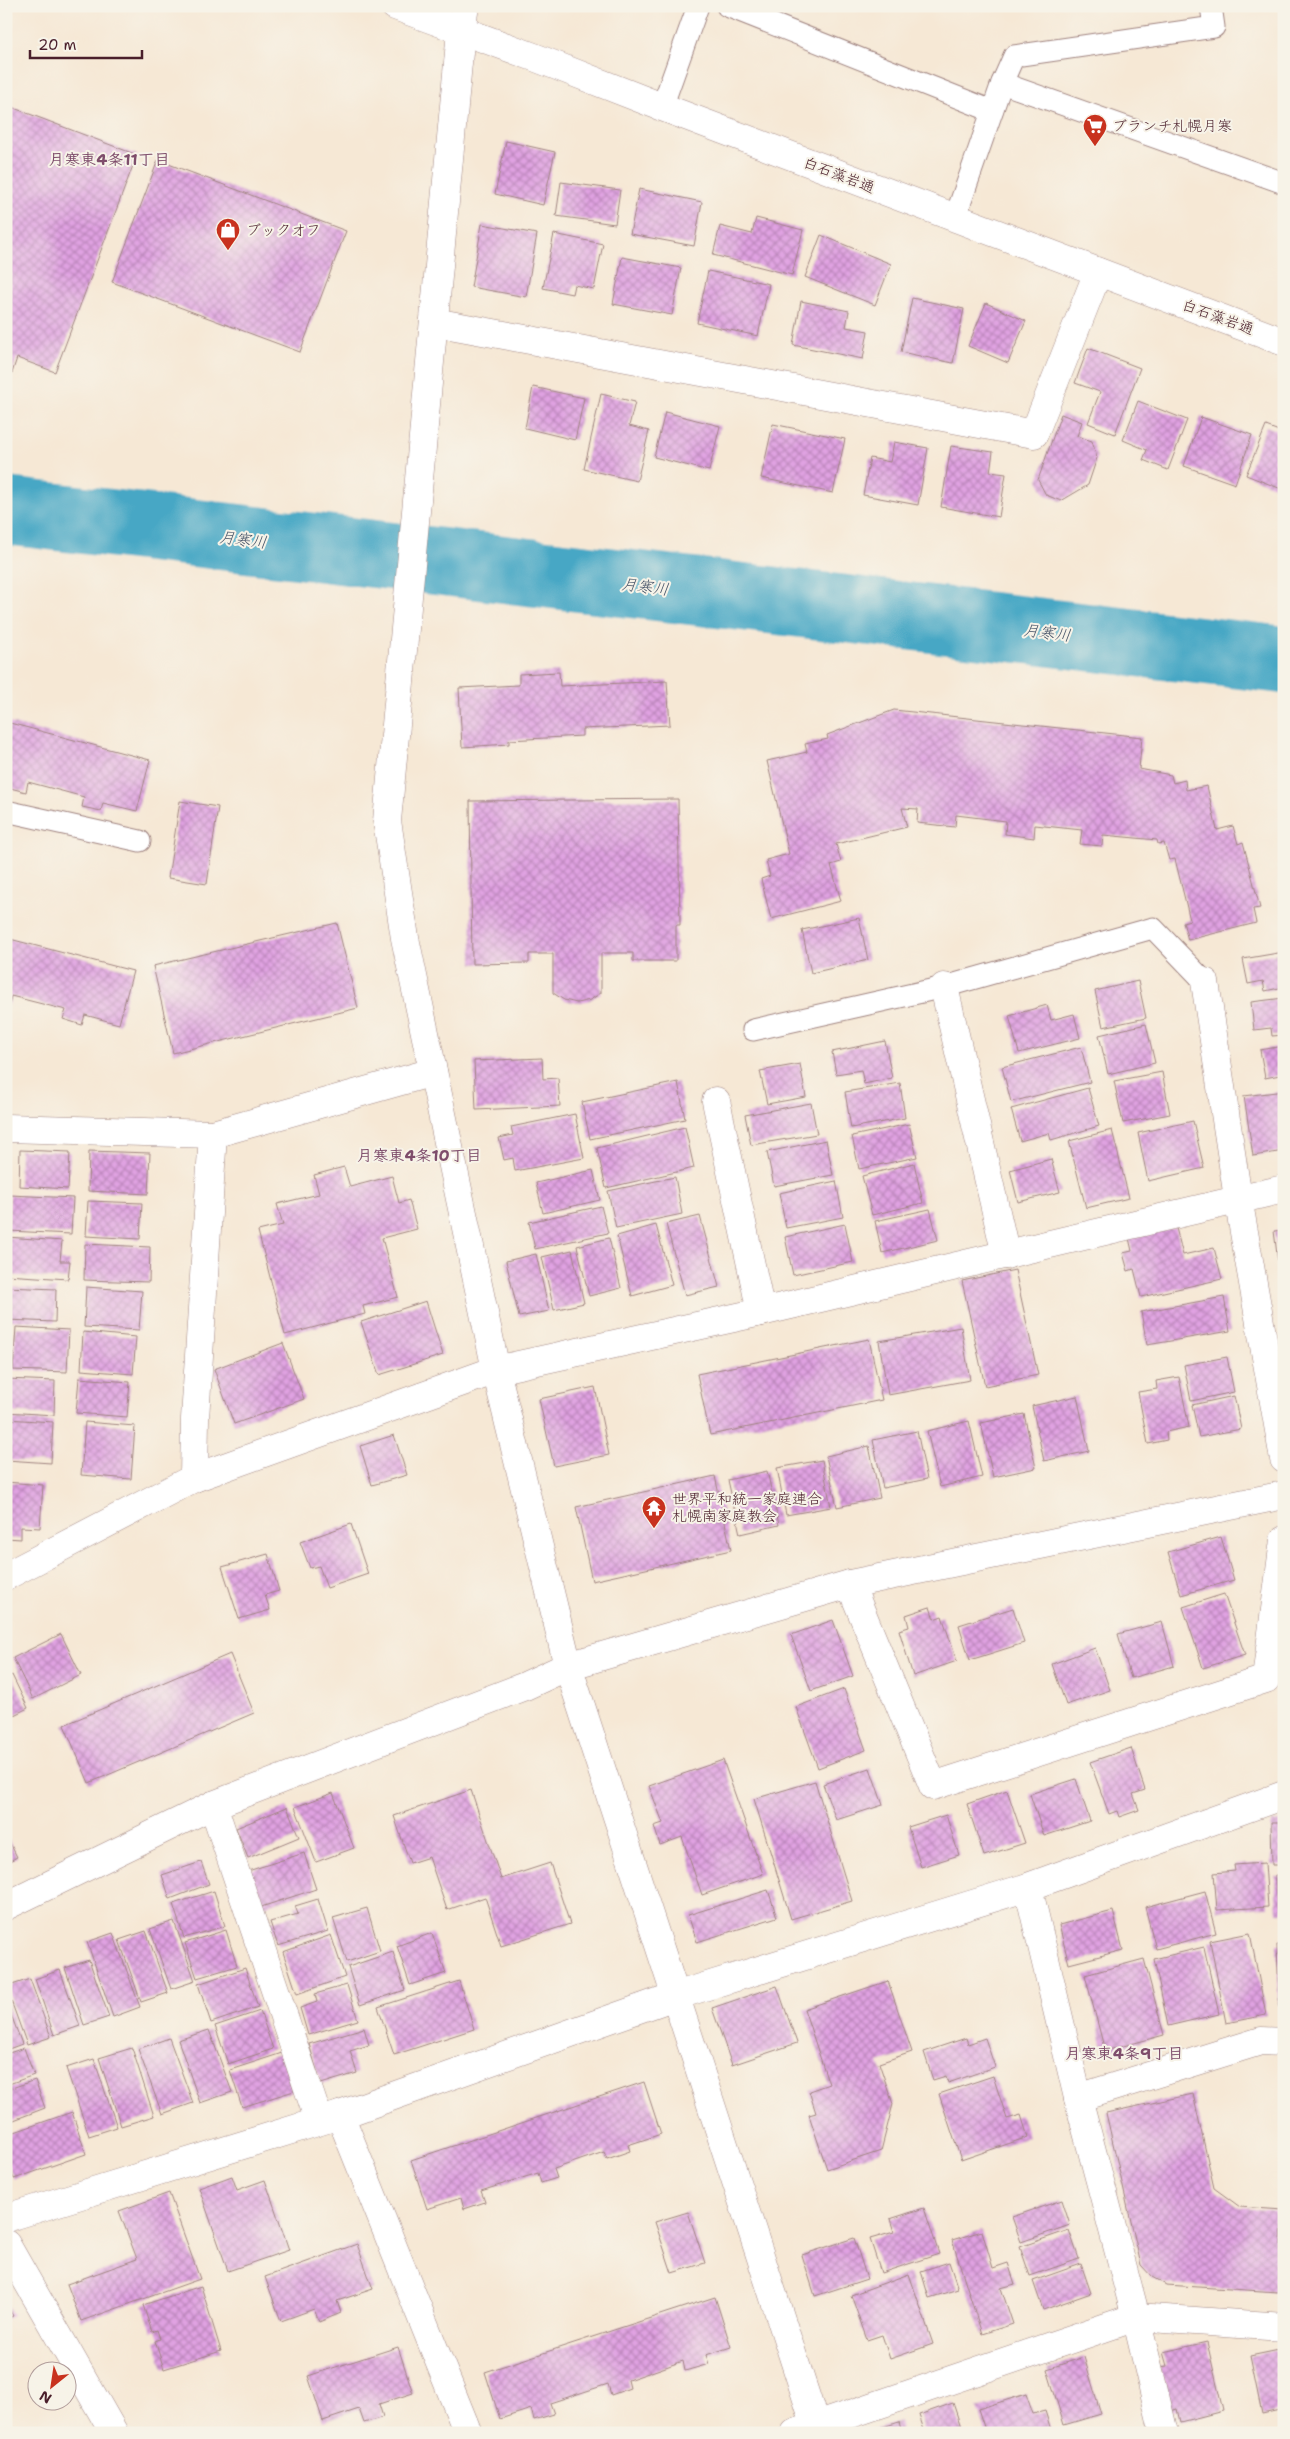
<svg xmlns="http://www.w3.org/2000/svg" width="1290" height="2439" viewBox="0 0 1290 2439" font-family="'Shantell Sans','Klee One',sans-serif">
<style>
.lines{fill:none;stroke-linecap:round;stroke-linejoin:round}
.river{stroke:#46a7c5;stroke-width:68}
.building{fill:url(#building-cross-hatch)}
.lane-casing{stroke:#a08480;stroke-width:23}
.street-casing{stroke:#a08480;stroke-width:29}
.secondary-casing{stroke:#a08480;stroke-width:29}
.path{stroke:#a08480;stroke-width:3;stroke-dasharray:4 4;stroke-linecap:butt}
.lane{stroke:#fff;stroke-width:21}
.street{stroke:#fff;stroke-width:28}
.secondary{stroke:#fff;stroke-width:28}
.labels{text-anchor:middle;stroke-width:4;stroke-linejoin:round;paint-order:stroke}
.poi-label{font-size:15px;fill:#4a1f2b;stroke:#f7f3e8;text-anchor:start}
.street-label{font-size:15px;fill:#4a1f2b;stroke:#f7f3e8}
.neighbourhood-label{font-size:16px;font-weight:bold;fill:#7e4d6b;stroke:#f7f3e8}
.water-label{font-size:16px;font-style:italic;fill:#485569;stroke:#f7f3e8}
</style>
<defs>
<pattern id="building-cross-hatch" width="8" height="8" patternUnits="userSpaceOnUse" patternTransform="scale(1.25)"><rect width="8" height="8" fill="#e0a2e2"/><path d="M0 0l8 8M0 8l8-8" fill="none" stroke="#b883b7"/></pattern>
</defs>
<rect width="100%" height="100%" fill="#f7f3e8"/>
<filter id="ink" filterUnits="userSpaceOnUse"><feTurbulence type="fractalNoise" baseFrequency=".02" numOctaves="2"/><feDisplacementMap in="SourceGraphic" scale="10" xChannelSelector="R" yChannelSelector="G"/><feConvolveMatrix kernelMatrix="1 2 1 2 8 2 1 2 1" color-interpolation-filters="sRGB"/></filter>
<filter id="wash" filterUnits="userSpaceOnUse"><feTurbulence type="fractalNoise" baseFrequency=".0096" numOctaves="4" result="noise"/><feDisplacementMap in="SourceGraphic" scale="20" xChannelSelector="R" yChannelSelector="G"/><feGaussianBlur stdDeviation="1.12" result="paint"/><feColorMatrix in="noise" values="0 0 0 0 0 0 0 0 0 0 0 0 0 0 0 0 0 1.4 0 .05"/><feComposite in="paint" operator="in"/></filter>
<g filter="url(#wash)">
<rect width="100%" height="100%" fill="#f6e8d5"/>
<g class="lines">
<path class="river" d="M6,511L1284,660"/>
</g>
<g id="blocks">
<g class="building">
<path d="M6,105L137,155L55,372L17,358L12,373L6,371Z"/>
<path d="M506,141L555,152L543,205L495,194Z"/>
<path d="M158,160L346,231L300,352L112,282Z"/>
<path d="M561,182L620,190L615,224L556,216Z"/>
<path d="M639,189L702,202L694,246L630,234Z"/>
<path d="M756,218L803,230L792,275L713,255L720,226L752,234Z"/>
<path d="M482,224L537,234L526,297L471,287Z"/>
<path d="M554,234L603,244L594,289L574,285L572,294L543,288Z"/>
<path d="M821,235L891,264L875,305L805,277Z"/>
<path d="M622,257L681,268L672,315L613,304Z"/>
<path d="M708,271L769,284L758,336L697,323Z"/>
<path d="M912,298L964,309L953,363L901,352Z"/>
<path d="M801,301L849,311L846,327L868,331L863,359L793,345Z"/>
<path d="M986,303L1026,321L1008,363L968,346Z"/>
<path d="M1088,348L1140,368L1115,434L1088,423L1100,392L1075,383Z"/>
<path d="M533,387L584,398L575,440L525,428Z"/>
<path d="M601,394L635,402L629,426L649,431L637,481L584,469Z"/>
<path d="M1138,401L1187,420L1168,470L1143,460L1147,450L1123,440Z"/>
<path d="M665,412L720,426L709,471L654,457Z"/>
<path d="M1061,414L1082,422L1077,436L1092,441L1097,458L1088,485L1061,501L1046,495L1038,480Z"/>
<path d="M1201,417L1252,435L1235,484L1184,466Z"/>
<path d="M773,424L845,439L833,493L761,478Z"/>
<path d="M1266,426L1284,433V490L1246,475Z"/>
<path d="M894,442L928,448L918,505L863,495L870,458L890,462Z"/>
<path d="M951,446L993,452L990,472L1006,474L999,517L941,507Z"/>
<path d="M559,672L560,686L667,681L670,725L582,729V736L509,740V744L462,747L459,688L519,685V674Z"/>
<path d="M894,710L1142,737L1139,769L1171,775L1173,783L1185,780L1186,790L1207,786L1217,830L1233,826L1238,844L1243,842L1260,908L1253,909L1256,923L1188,940L1183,922L1190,920L1175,859L1169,860L1164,843L1158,844L1157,840L1103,835L1102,846L1080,844L1082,830L1035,825L1034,838L1005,834L1006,821L956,815L955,827L917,823L918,809L902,808L907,827L836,844L841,862L831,865L841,901L771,919L761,879L770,876L766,860L789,854L767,761L807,752L805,744L828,739L827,735Z"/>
<path d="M6,722L150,760L137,811L103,803L101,811L82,807L84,797L28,782L26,792L6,787Z"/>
<path d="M678,799L680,925H676V961H633V953H601V993L590,1000L577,1003L564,1000L553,993V954H529V963L472,964L470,801Z"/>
<path d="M180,801L218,807L207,884L168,878Z"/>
<path d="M859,918L868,960L811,973L802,930Z"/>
<path d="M337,923L358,1008L173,1053L153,966Z"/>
<path d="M6,938L133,971L119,1024L85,1015L82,1025L63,1019L66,1010L11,996L9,1005H6Z"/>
<path d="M1284,952V987L1265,991L1263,981L1248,984L1243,959Z"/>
<path d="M1138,981L1146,1018L1103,1027L1095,991Z"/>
<path d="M1284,998V1035L1272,1036L1271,1028L1254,1030L1251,1002Z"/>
<path d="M1047,1005L1051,1020L1074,1014L1080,1038L1019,1053L1009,1016Z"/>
<path d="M1146,1024L1155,1063L1108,1074L1099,1035Z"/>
<path d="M885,1041L892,1078L864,1084L861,1070L836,1074L832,1052Z"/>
<path d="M1284,1046V1082H1281L1280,1075L1265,1078L1260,1050Z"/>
<path d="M1081,1047L1090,1082L1011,1102L1002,1067Z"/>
<path d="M542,1058L543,1079L558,1078L560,1106L476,1110L474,1061Z"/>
<path d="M800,1064L806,1097L767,1104L760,1071Z"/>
<path d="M1162,1072L1170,1114L1123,1123L1114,1081Z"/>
<path d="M678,1082L685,1119L590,1139L582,1102Z"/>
<path d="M900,1083L905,1118L851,1128L845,1092Z"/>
<path d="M1088,1088L1099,1126L1051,1140L1049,1133L1020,1141L1011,1109Z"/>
<path d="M1284,1091V1151L1253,1156L1244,1096Z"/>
<path d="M811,1103L817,1134L751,1145L745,1115Z"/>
<path d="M575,1114L584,1158L515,1171L513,1158L504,1160L499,1138L513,1135L511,1127Z"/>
<path d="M1193,1121L1204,1168L1148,1181L1138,1133Z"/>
<path d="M909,1124L917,1157L859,1169L852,1136Z"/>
<path d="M685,1127L694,1168L606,1188L597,1148Z"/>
<path d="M1112,1130L1129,1198L1086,1208L1069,1141Z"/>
<path d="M826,1140L833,1175L774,1186L767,1152Z"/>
<path d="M20,1150L70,1152L68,1189L19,1186Z"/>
<path d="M89,1151L150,1153L148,1194L88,1191Z"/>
<path d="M1051,1159L1060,1192L1018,1202L1010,1170Z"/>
<path d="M914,1163L923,1203L872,1215L862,1176Z"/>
<path d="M344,1167L350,1187L392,1176L399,1203L409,1200L417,1229L382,1238L398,1297L363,1306L365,1314L285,1335L258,1231L283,1225L277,1204L319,1194L314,1175Z"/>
<path d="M593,1170L600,1200L543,1213L536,1183Z"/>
<path d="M675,1177L682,1214L616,1228L608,1191Z"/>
<path d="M836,1181L843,1217L786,1228L779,1193Z"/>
<path d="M10,1195L73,1198L71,1234L8,1231Z"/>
<path d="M88,1201L142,1203L140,1239L86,1236Z"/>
<path d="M601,1206L608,1233L535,1249L529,1222Z"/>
<path d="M930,1209L938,1240L882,1253L875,1221Z"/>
<path d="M700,1216L719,1287L685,1295L666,1224Z"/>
<path d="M845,1224L853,1262L793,1275L785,1237Z"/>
<path d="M656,1225L672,1285L632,1296L617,1236Z"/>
<path d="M1176,1228L1183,1255L1214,1248L1222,1279L1141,1297L1134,1269L1128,1271L1123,1253L1132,1251L1129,1238Z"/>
<path d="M1284,1230V1278H1280L1274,1231Z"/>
<path d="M7,1237L62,1241L60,1261H70L68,1279L6,1275Z"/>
<path d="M609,1238L621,1288L589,1296L577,1246Z"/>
<path d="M85,1244L150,1247L149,1282L84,1280Z"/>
<path d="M572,1250L584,1303L554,1310L542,1257Z"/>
<path d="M536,1254L549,1311L519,1317L506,1261Z"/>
<path d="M1015,1270L1038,1375L985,1386L962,1281Z"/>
<path d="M6,1287L56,1289L55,1322L6,1320Z"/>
<path d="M86,1287L142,1291L139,1330L84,1327Z"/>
<path d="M1224,1297L1230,1331L1147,1345L1141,1312Z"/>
<path d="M426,1301L443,1355L379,1375L361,1322Z"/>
<path d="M16,1327L69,1330L67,1372L13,1370Z"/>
<path d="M961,1327L970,1380L888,1395L879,1341Z"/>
<path d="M83,1332L136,1337L133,1374L81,1370Z"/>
<path d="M869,1339L882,1400L710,1435L697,1374Z"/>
<path d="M283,1343L304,1399L234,1424L214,1369Z"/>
<path d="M1227,1357L1234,1392L1191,1401L1184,1365Z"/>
<path d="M1179,1377L1189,1427L1166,1432L1167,1440L1148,1444L1138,1392L1157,1389L1156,1381Z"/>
<path d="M79,1378L130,1382L127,1417L76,1413Z"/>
<path d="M6,1379L55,1381L54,1415L6,1412Z"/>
<path d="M595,1387L609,1455L554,1466L539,1399Z"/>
<path d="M1077,1396L1089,1451L1044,1461L1032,1406Z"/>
<path d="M1234,1396L1241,1429L1199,1437L1192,1405Z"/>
<path d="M1024,1414L1036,1468L993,1477L981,1423Z"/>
<path d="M7,1419L53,1422L51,1463L6,1460Z"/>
<path d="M969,1421L982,1477L940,1487L927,1431Z"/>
<path d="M85,1422L135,1426L131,1479L81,1475Z"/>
<path d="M917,1431L927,1479L883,1488L873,1440Z"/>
<path d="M394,1435L407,1475L372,1485L360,1446Z"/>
<path d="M869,1446L880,1498L837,1507L826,1456Z"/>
<path d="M822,1460L831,1507L786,1515L777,1468Z"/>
<path d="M767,1471L779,1525L740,1534L728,1480Z"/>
<path d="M715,1476L731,1550L592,1581L576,1507Z"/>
<path d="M6,1482L43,1485L40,1528L21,1527V1539L6,1538Z"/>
<path d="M351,1524L368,1574L327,1588L319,1566L310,1568L300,1542Z"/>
<path d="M1221,1537L1234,1580L1181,1595L1168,1552Z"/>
<path d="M268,1554L279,1591L265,1595L270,1610L239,1619L222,1567Z"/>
<path d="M1224,1594L1245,1655L1203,1668L1183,1607Z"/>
<path d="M930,1607L934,1619L942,1616L957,1661L913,1676L899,1630L909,1627L906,1615Z"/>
<path d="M1013,1608L1024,1643L970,1660L959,1625Z"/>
<path d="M833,1620L853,1676L811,1691L791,1635Z"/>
<path d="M1162,1622L1174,1666L1131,1678L1118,1634Z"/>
<path d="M61,1634L81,1675L33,1699L13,1658Z"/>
<path d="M1095,1648L1110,1690L1066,1705L1052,1664Z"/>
<path d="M230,1654L254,1713L89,1783L64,1725Z"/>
<path d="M12,1675L28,1708L6,1719V1678Z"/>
<path d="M844,1689L866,1750L818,1768L796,1707Z"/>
<path d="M1131,1748L1145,1790L1133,1794L1139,1810L1119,1817L1117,1811L1109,1814L1090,1762Z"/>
<path d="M723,1760L763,1874L702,1895L682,1837L660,1845L654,1826L663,1823L649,1786Z"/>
<path d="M870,1768L883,1805L836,1820L823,1784Z"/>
<path d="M1076,1779L1090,1821L1044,1836L1030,1794Z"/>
<path d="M815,1781L852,1901L791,1919L754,1799Z"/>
<path d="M471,1790L501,1879L550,1863L570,1924L501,1946L485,1897L447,1910L429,1857L410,1863L394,1816Z"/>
<path d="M1007,1790L1025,1843L984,1856L967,1804Z"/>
<path d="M333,1793L354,1848L316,1862L295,1807Z"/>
<path d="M287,1807L299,1837L248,1858L236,1828Z"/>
<path d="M946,1815L959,1855L921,1867L908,1827Z"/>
<path d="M1271,1822H1284V1865H1272Z"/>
<path d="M6,1835L17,1857L6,1863Z"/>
<path d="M304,1853L316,1889L261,1907L248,1871Z"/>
<path d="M201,1862L209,1884L170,1899L162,1875Z"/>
<path d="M1265,1863L1268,1907L1217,1910L1214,1873L1235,1871L1234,1865Z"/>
<path d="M1275,1876H1284V1912H1277Z"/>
<path d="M768,1890L777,1917L697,1942L688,1915Z"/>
<path d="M214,1891L225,1926L184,1938L173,1904Z"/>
<path d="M1205,1891L1216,1933L1156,1949L1145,1907Z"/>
<path d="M318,1899L328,1931L278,1946L270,1922L298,1914L295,1906Z"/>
<path d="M367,1908L380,1951L347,1962L333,1918Z"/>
<path d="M1113,1911L1123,1950L1069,1964L1059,1925Z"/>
<path d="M174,1921L195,1981L171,1989L150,1929Z"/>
<path d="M226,1930L237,1966L197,1978L185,1943Z"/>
<path d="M146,1931L168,1993L141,2002L119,1940Z"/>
<path d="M113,1933L140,2007L113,2017L87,1942Z"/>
<path d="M432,1933L446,1973L410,1985L397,1946Z"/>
<path d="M1250,1933L1266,2015L1226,2023L1210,1941Z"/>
<path d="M331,1935L345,1977L297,1994L283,1952Z"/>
<path d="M1277,1945H1284V2022H1280Z"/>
<path d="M1204,1947L1219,2014L1168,2026L1154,1959Z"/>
<path d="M393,1952L405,1990L360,2005L348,1967Z"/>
<path d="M1144,1959L1164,2035L1105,2051L1085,1975Z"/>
<path d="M89,1960L109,2017L84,2025L65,1968Z"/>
<path d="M245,1968L258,2007L211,2023L198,1984Z"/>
<path d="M60,1970L80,2026L54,2035L35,1979Z"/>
<path d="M30,1979L51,2037L27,2045L6,1987Z"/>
<path d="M459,1981L474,2029L394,2055L378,2007Z"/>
<path d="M888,1981L912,2052L879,2063L893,2104L881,2151L827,2169L809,2115L816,2113L809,2091L829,2084L804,2009Z"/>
<path d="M347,1985L358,2020L308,2035L300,2008L317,2002L315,1994Z"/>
<path d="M777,1986L797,2043L732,2065L712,2008Z"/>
<path d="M6,2001L22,2044L6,2050Z"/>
<path d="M260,2011L273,2049L228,2064L215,2026Z"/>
<path d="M364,2028L369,2045L350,2051L357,2073L321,2084L309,2044Z"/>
<path d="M209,2030L232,2092L200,2103L178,2040Z"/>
<path d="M169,2038L193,2103L162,2114L138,2049Z"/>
<path d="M966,2038L968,2044L985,2038L995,2067L948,2083L946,2076L933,2080L924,2052Z"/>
<path d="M24,2048L34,2075L6,2085V2054Z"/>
<path d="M132,2048L154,2116L121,2126L99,2058Z"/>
<path d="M282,2053L294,2091L242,2107L230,2070Z"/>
<path d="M94,2059L117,2127L89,2136L66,2068Z"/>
<path d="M993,2076L1007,2119L1021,2115L1028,2137L961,2160L939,2094Z"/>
<path d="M35,2080L45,2108L6,2123V2090Z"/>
<path d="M644,2082L661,2134L628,2145L630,2151L607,2159L604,2152L554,2169L557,2178L541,2183L538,2173L481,2191L485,2202L464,2209L461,2198L427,2209L411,2160Z"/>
<path d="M1193,2094L1214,2188L1240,2207L1283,2210L1278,2292L1166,2285L1152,2277L1141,2265L1106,2113Z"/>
<path d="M72,2112L86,2154L14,2179L6,2160V2135Z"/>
<path d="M232,2176L237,2190L265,2180L289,2250L228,2271L199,2188Z"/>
<path d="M169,2193L200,2279L81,2321L67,2284L137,2259L119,2211Z"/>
<path d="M1062,2200L1070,2225L1021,2242L1012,2217Z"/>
<path d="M924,2208L939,2254L881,2273L870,2239L894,2232L890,2219Z"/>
<path d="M688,2212L705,2263L672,2273L655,2222Z"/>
<path d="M1069,2230L1079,2259L1030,2276L1020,2247Z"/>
<path d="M982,2231L993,2268L1008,2263L1015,2284L1001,2288L1013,2324L982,2334L952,2240Z"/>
<path d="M854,2238L867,2279L815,2296L802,2255Z"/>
<path d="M357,2244L373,2289L337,2301L341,2313L319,2322L314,2309L281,2321L265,2277Z"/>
<path d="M949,2262L958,2289L929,2298L921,2271Z"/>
<path d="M1081,2264L1091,2293L1043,2310L1033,2281Z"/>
<path d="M909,2274L933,2344L890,2359L882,2335L867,2340L851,2295Z"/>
<path d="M201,2286L221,2351L164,2369L155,2341L160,2339L157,2330L152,2332L143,2305Z"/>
<path d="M715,2297L731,2347L706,2355L709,2364L685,2371L683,2361L628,2380L630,2388L611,2395L608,2384L550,2403L554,2414L534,2420L531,2409L500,2419L485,2372Z"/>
<path d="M6,2304L13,2316L6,2319Z"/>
<path d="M1207,2342L1223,2411L1180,2422L1177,2409L1171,2411L1160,2367L1167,2366L1163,2352Z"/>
<path d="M398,2347L413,2393L379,2404L383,2417L364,2423L359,2409L323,2421L308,2376Z"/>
<path d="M1284,2349V2409L1262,2414L1250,2356Z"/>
<path d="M1084,2357L1101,2414L1064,2425L1047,2369Z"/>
<path d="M1026,2394L1033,2414L1045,2411L1052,2433H986L978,2409Z"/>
<path d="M953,2403L963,2433H925L919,2415Z"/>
<path d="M899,2422L902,2433H867V2432Z"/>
</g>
</g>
</g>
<g filter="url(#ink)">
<use href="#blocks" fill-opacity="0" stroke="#a08480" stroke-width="1"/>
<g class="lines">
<defs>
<g id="lane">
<path d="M727,6L992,111"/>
<path d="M1002,83L1284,183"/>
<path d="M662,107L698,6"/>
<path d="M955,218L1002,83L1014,56L1214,27L1211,6"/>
<path d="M6,811L140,841"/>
<path d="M753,1030L944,987L1153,928L1205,982"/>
</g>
<g id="street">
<path d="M465,6L461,31L387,821L405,938L496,1370L568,1666L818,2433"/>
<path d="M434,322L1034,434L1098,272"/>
<path d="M1205,982L1238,1198L1284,1459"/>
<path d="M944,987L1006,1255"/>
<path d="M716,1101L761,1312"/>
<path d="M6,1128L213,1134L433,1072"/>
<path d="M194,1478L195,1419L213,1134"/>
<path d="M6,1576L194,1478L496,1370L761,1312L1284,1189"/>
<path d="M850,1584L933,1786L1266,1679L1284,1540"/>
<path d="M213,1805L319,2121"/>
<path d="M1028,1887L1078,2098L1136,2317L1164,2433"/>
<path d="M1078,2098L1261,2041L1284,2042"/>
<path d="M340,2115L468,2433"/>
<path d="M6,2218L340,2115L675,1996L1028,1887L1284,1795"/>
<path d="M6,2244L114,2433"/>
<path d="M795,2433L1136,2317L1284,2327"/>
</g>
<g id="secondary">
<path d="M395,6L534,57L662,107L1284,342"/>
<path d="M6,1906L213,1805L525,1686L568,1666L850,1584L1284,1495"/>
</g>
</defs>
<use href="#lane" class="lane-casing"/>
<use href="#street" class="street-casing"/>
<use href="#secondary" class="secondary-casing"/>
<path class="path" d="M561,7L562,6"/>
<use href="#lane" class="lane"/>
<use href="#street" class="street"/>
<use href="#secondary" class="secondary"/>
</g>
</g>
<defs>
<symbol id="supermarket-pin" viewBox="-11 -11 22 30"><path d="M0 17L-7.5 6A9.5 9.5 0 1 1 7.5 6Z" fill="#c8321e" stroke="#f7f3e8"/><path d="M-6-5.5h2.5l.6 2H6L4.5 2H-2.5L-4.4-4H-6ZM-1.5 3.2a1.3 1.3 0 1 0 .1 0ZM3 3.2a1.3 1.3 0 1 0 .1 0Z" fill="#fff"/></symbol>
<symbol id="shop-pin" viewBox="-11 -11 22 30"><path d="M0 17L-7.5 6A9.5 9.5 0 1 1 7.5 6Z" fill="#c8321e" stroke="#f7f3e8"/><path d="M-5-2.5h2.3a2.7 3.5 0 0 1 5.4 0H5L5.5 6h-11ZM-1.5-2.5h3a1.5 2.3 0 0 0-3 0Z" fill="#fff"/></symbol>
<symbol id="temple-pin" viewBox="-11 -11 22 30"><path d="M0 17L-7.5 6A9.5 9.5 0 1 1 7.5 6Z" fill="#c8321e" stroke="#f7f3e8"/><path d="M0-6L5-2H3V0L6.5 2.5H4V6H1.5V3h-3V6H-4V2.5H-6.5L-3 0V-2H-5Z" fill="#fff"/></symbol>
</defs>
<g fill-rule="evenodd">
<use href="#supermarket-pin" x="1081" y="112" width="28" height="38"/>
<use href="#shop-pin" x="214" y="216" width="28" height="38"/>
<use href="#temple-pin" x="640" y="1494" width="28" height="38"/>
</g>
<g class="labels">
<g class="poi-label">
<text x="1112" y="131">ブランチ札幌月寒</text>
<text x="246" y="235">ブックオフ</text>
<text x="672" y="1504">世界平和統一家庭連合<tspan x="672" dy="17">札幌南家庭教会</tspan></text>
</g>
<g class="street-label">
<text transform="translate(839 175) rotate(21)" y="5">白石藻岩通</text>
<text transform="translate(1218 317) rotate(20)" y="5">白石藻岩通</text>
</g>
<g class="neighbourhood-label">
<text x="109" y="165">月寒東4条11丁目</text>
<text x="419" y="1161">月寒東4条10丁目</text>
<text x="1124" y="2059">月寒東4条9丁目</text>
</g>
<g class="water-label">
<text transform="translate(243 539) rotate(7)" y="6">月寒川</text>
<text transform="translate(645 586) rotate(7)" y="6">月寒川</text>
<text transform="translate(1047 632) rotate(7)" y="6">月寒川</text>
</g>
</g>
<rect width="1290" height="2439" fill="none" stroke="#f7f3e8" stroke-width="25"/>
<g transform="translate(52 2386) rotate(210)"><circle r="24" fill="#f7f3e8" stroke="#b29e9c"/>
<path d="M0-4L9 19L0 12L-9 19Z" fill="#c8321e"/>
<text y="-8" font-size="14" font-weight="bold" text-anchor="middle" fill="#4a1f2b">N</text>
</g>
<path d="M30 50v8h112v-8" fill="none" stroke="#4a1f2b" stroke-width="2.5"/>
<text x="38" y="50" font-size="15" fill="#4a1f2b" stroke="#f7f3e8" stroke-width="4" paint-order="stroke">20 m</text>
</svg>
